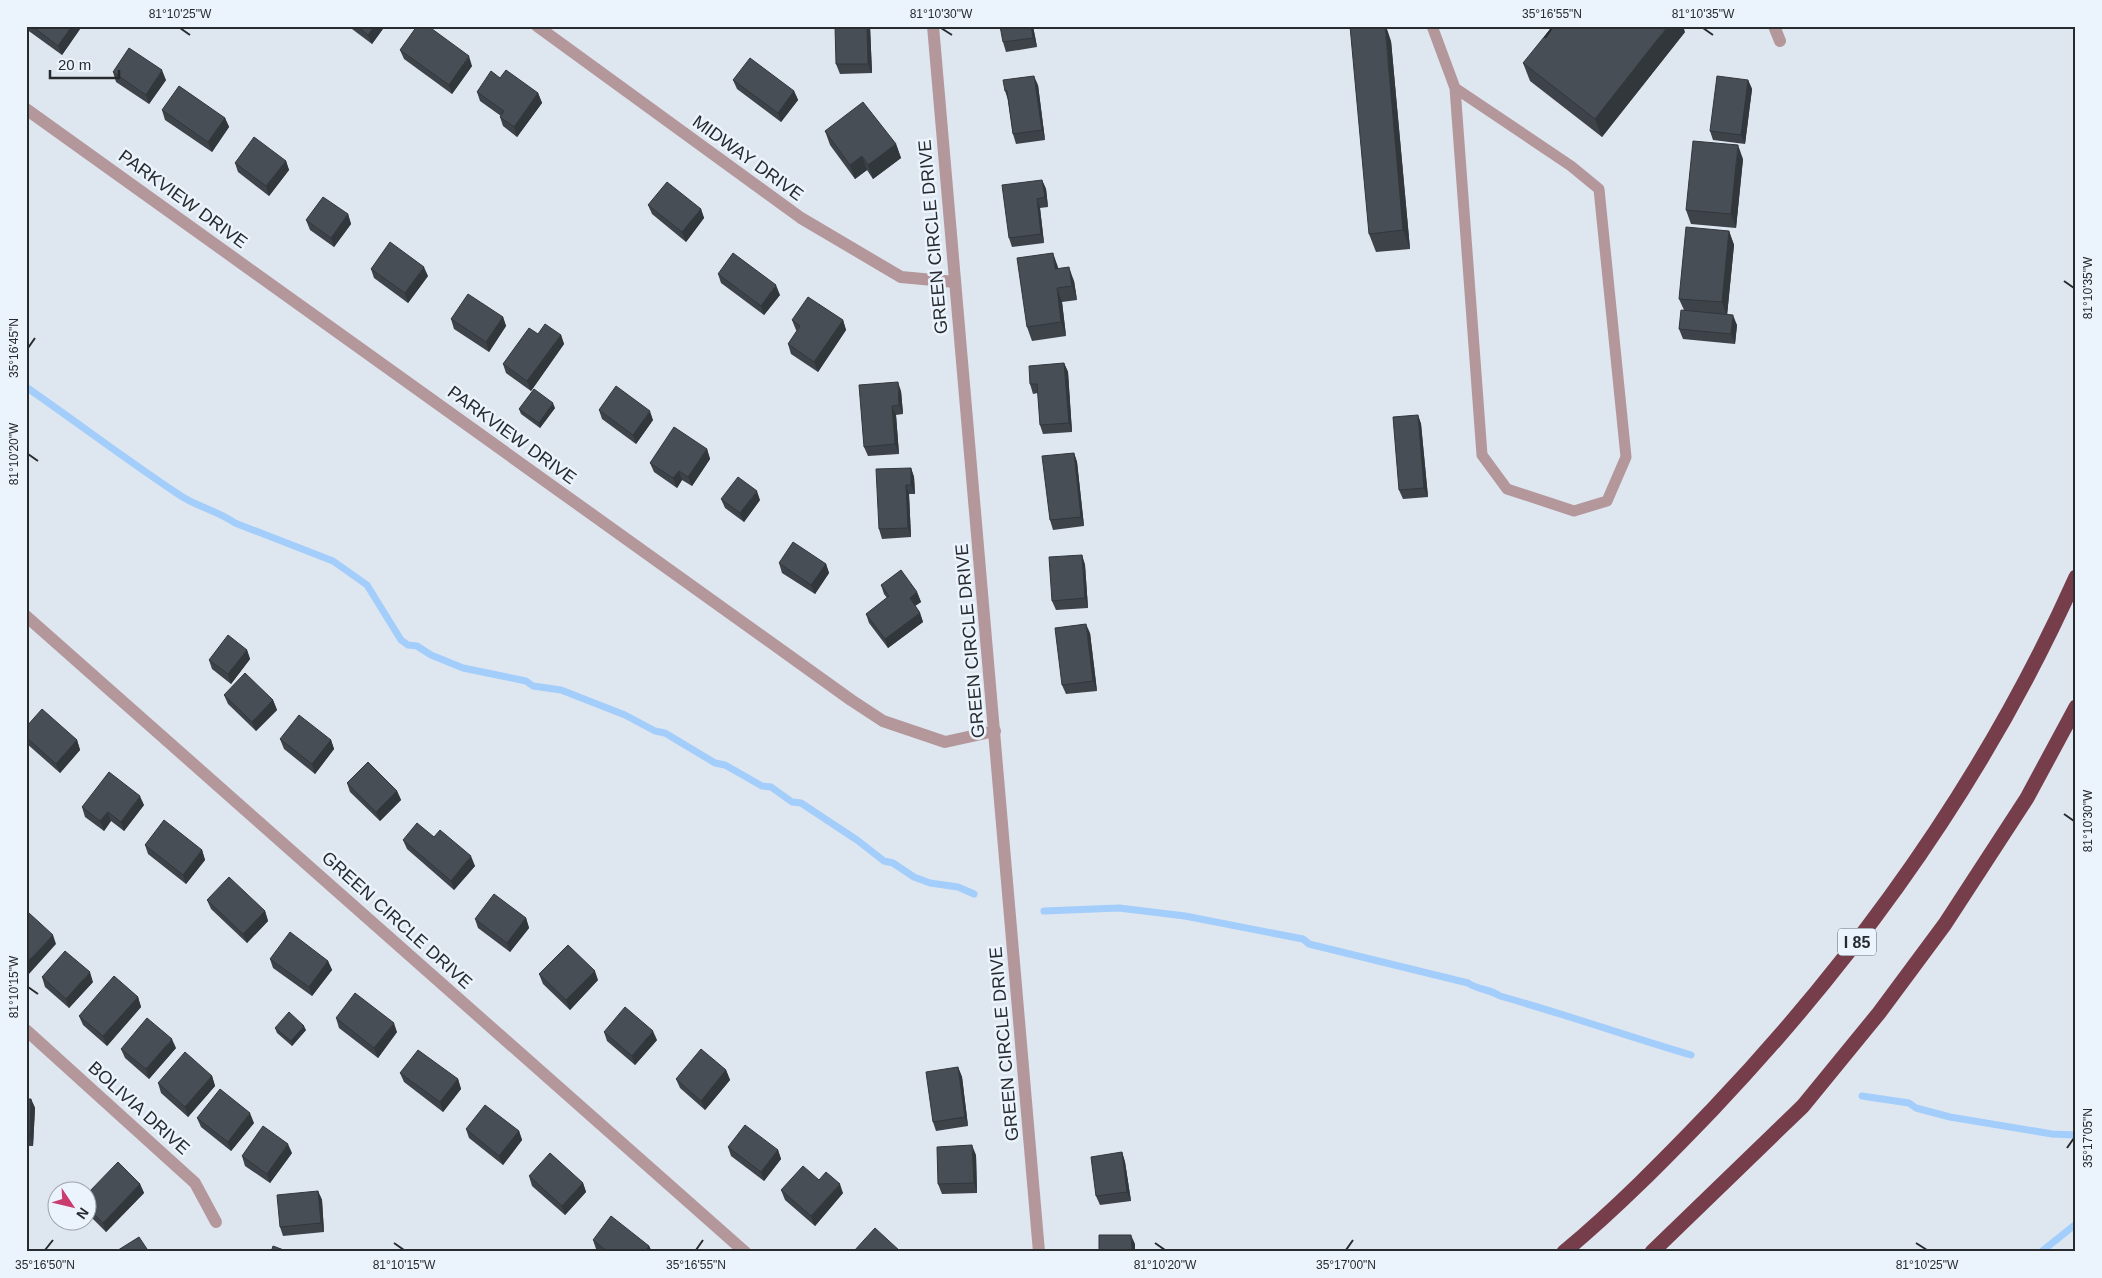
<svg xmlns="http://www.w3.org/2000/svg" width="2102" height="1278" viewBox="0 0 2102 1278" font-family="Helvetica,sans-serif">
<style>
.lines{fill:none;stroke-linecap:round;stroke-linejoin:round}
.stream{stroke:#a3cdfb;stroke-width:7}
.lane{stroke:#b4979b;stroke-width:11}
.street{stroke:#b4979b;stroke-width:12}
.highway{stroke:#763e4a;stroke-width:15}
.wall{fill:#3e434a}
.shaded-wall{fill:#32373c}
.building{fill:#484e56;stroke:#32373c}
.ticks{fill:none;stroke:#282b2e;stroke-width:2}
.labels{text-anchor:middle;stroke-width:5;stroke-linejoin:round;paint-order:stroke}
.shield{fill:#ebf3fd;stroke:#62676c;stroke-width:1}
.shield-label{font-size:16px;font-weight:bold;fill:#282b2e}
.street-label{font-size:18px;fill:#282b2e;stroke:#ebf3fd}
.neatline{fill:none;stroke:#282b2e;stroke-width:2}
.ticks-label{font-size:12px;text-anchor:middle;fill:#282b2e}
</style>
<rect width="100%" height="100%" fill="#dee6ef"/>
<g class="lines">
<g class="stream">
<path d="M26,387C78,423 128,461 181,496C198,507 218,511 235,523L333,561L367,585L401,640L408,645L417,646L431,655L463,668L526,681L533,686L561,690L625,715L655,731L665,733L715,763L725,765L762,786L771,787L792,802L801,803L857,840L884,861L893,863L914,877L930,883L958,887L974,894"/>
<path d="M1044,911L1119,908L1185,916L1303,939L1309,944L1468,983C1478,990 1490,989 1500,996C1564,1014 1627,1036 1691,1055"/>
<path d="M1862,1096L1909,1103L1916,1108L1950,1117L2052,1134L2076,1135"/>
<path d="M2041,1252L2076,1224"/>
</g>
<path class="lane" d="M1432,26L1455,88L1482,455L1507,489L1574,511L1607,501L1626,457L1599,189L1571,166L1455,88"/>
<g class="street">
<path d="M537,26L801,218L901,277L955,282"/>
<path d="M933,26L1039,1252"/>
<path d="M1774,26L1780,41"/>
<path d="M26,109L851,700L883,721L945,742L995,731"/>
<path d="M26,616L745,1252"/>
<path d="M26,1030L195,1183L216,1222"/>
</g>
<g class="highway">
<path d="M1564,1252C1617,1208 1665,1159 1713,1109C1861,953 1988,774 2076,577"/>
<path d="M1652,1252L1803,1106L1879,1013L1945,924L2027,798L2076,707"/>
</g>
</g>
<g class="wall">
<path d="M26,26H79L80,29L62,55L26,29Z"/>
<path d="M348,26H385L372,44Z"/>
<path d="M870,26L872,73L840,74L836,64Z"/>
<path d="M1033,26L1037,47L1006,52L1003,42Z"/>
<path d="M1685,32L1602,137L1530,81L1523,63Z"/>
<path d="M1391,41L1410,249L1376,252L1369,234Z"/>
<path d="M400,50L472,66L452,94L404,59Z"/>
<path d="M113,72L166,80L149,104L116,82Z"/>
<path d="M500,78L538,93L542,103L517,137L503,126L500,117L501,116L480,101L477,92Z"/>
<path d="M733,80L794,91L798,100L781,122L737,89Z"/>
<path d="M1748,80L1752,89L1745,144L1713,140L1710,131Z"/>
<path d="M1038,85L1045,140L1016,144L1013,134L1008,100L1005,91Z"/>
<path d="M162,110L225,118L229,127L212,152L165,120Z"/>
<path d="M825,131L896,144L901,158L873,179L867,170L855,179L830,145Z"/>
<path d="M1743,159L1736,228L1691,224L1686,210Z"/>
<path d="M286,161L289,170L269,196L238,172L235,163Z"/>
<path d="M1042,180L1046,189L1048,207L1040,208L1044,243L1012,247L1009,238Z"/>
<path d="M648,205L701,209L704,218L686,242L652,214Z"/>
<path d="M348,214L351,224L334,247L310,230L306,220Z"/>
<path d="M1729,231L1734,245L1727,315L1737,325L1735,344L1683,339L1679,329L1684,310L1679,299Z"/>
<path d="M1058,267V269L1074,281L1077,300L1062,302L1066,336L1032,341L1027,327Z"/>
<path d="M371,269L428,276L408,303L374,278Z"/>
<path d="M718,274L780,295L764,315L721,283Z"/>
<path d="M503,317L506,326L489,352L454,329L451,319Z"/>
<path d="M792,320H843L846,330L818,372L791,354L788,344L797,331L796,330Z"/>
<path d="M538,334L561,335L564,344L531,391L506,373L503,364Z"/>
<path d="M1064,363L1068,372L1072,432L1043,434L1040,425L1038,393L1033,394L1030,384Z"/>
<path d="M901,391L903,414L896,415L899,454L868,456L864,447Z"/>
<path d="M555,408L540,428L521,414L519,409Z"/>
<path d="M599,410L653,420L636,444L602,419Z"/>
<path d="M1418,415L1421,424L1428,497L1403,499L1399,490Z"/>
<path d="M707,449L710,459L692,486L682,480L677,488L654,472L650,463Z"/>
<path d="M1074,453L1077,462L1084,526L1053,530L1050,520Z"/>
<path d="M911,468L914,477L915,494H909L911,537L882,539L879,529Z"/>
<path d="M721,499L760,500L744,522L725,508Z"/>
<path d="M1082,555L1085,565L1088,608L1056,610L1052,601Z"/>
<path d="M779,563L826,564L829,573L815,594L782,573Z"/>
<path d="M881,585L917,592L921,602L915,606L920,613L923,622L888,648L869,623L866,614L887,598L884,594Z"/>
<path d="M1090,633L1097,691L1066,694L1062,685Z"/>
<path d="M247,650L250,659L231,684L212,669L209,660Z"/>
<path d="M224,695L273,700L277,710L256,731L228,704Z"/>
<path d="M26,727L77,740L80,750L60,773L26,743Z"/>
<path d="M280,739L331,740L334,749L315,774L284,749Z"/>
<path d="M347,783L397,791L401,800L380,821L350,792Z"/>
<path d="M144,805L124,831L111,821L104,831L85,817L82,807Z"/>
<path d="M434,837L475,866L454,890L407,849L403,840Z"/>
<path d="M145,845L202,850L205,860L186,884L148,854Z"/>
<path d="M207,900L265,911L268,921L247,943L211,909Z"/>
<path d="M526,918L529,928L510,952L478,928L475,919Z"/>
<path d="M270,959L328,961L332,970L312,996L273,968Z"/>
<path d="M539,974L598,980L570,1010L543,984Z"/>
<path d="M42,977L93,982L69,1008L45,987Z"/>
<path d="M138,997L141,1007L107,1046L83,1025L79,1016Z"/>
<path d="M336,1018L397,1032L378,1058L339,1028Z"/>
<path d="M275,1028L306,1030L292,1046L277,1033Z"/>
<path d="M604,1032L657,1040L635,1065L607,1041Z"/>
<path d="M176,1048L149,1079L125,1058L121,1049Z"/>
<path d="M958,1067L962,1077L968,1126L936,1131L933,1122Z"/>
<path d="M726,1070L730,1080L705,1110L680,1088L676,1079Z"/>
<path d="M400,1073L458,1079L461,1089L443,1112L404,1082Z"/>
<path d="M212,1076L215,1086L188,1117L161,1093L158,1083Z"/>
<path d="M26,1099H31L35,1108L33,1146H26Z"/>
<path d="M197,1118L254,1123L231,1151L201,1127Z"/>
<path d="M466,1129L519,1131L522,1140L503,1165L469,1138Z"/>
<path d="M728,1147L778,1150L781,1159L764,1181L731,1156Z"/>
<path d="M1122,1152L1125,1162L1131,1201L1100,1205L1096,1196Z"/>
<path d="M292,1153L270,1183L245,1166L242,1156Z"/>
<path d="M976,1155L977,1193L942,1194L938,1184Z"/>
<path d="M529,1176L583,1183L586,1192L565,1215L532,1186Z"/>
<path d="M819,1180L843,1193L815,1226L785,1200L781,1190Z"/>
<path d="M140,1184L144,1193L106,1232L88,1214V1193Z"/>
<path d="M318,1191L322,1200L324,1232L283,1236L280,1227Z"/>
<path d="M593,1240L649,1246L652,1252H599L596,1249Z"/>
</g>
<g class="shaded-wall">
<path d="M72,26H79L80,29L62,55L58,46Z"/>
<path d="M375,26H385L372,44L368,35Z"/>
<path d="M867,26H870L872,73L868,64Z"/>
<path d="M1031,26H1033L1037,47L1033,38Z"/>
<path d="M1385,26H1386L1391,41L1410,249L1403,230Z"/>
<path d="M1668,26H1683L1685,32L1602,137L1595,119Z"/>
<path d="M469,56L472,66L452,94L449,85Z"/>
<path d="M162,70L166,80L149,104L146,95Z"/>
<path d="M1034,76L1038,85L1045,140L1042,130Z"/>
<path d="M1748,80L1752,89L1745,144L1741,135Z"/>
<path d="M794,91L798,100L781,122L778,113Z"/>
<path d="M538,93L542,103L517,137L514,127Z"/>
<path d="M225,118L229,127L212,152L208,142Z"/>
<path d="M896,144L901,158L873,179L868,165Z"/>
<path d="M1738,145L1743,159L1736,228L1731,214Z"/>
<path d="M862,156L867,170L855,179L850,165Z"/>
<path d="M286,161L289,170L269,196L266,186Z"/>
<path d="M1042,180L1046,189L1048,207L1045,197Z"/>
<path d="M1037,199L1040,208L1044,243L1041,234Z"/>
<path d="M701,209L704,218L686,242L682,232Z"/>
<path d="M348,214L351,224L334,247L331,238Z"/>
<path d="M1729,231L1734,245L1727,316L1722,302Z"/>
<path d="M1053,253L1058,267L1060,283L1055,269Z"/>
<path d="M424,267L428,276L408,303L405,293Z"/>
<path d="M1069,267L1074,281L1077,300L1072,286Z"/>
<path d="M776,285L780,295L764,315L761,306Z"/>
<path d="M1057,288L1062,302L1066,336L1061,322Z"/>
<path d="M1733,315L1737,325L1735,344L1731,334Z"/>
<path d="M503,317L506,326L489,352L486,342Z"/>
<path d="M843,320L846,330L818,372L814,362Z"/>
<path d="M561,335L564,344L531,391L527,381Z"/>
<path d="M1064,363L1068,372L1072,432L1069,423Z"/>
<path d="M898,382L901,391L903,414L899,405Z"/>
<path d="M553,403L555,408L540,428L539,423Z"/>
<path d="M892,406L896,415L899,454L895,444Z"/>
<path d="M650,411L653,420L636,444L633,435Z"/>
<path d="M1418,415L1421,424L1428,497L1424,488Z"/>
<path d="M707,449L710,459L692,486L688,477Z"/>
<path d="M1074,453L1077,462L1084,526L1081,517Z"/>
<path d="M911,468L914,477L915,494L911,485Z"/>
<path d="M679,471L682,480L677,488L673,478Z"/>
<path d="M906,485L909,494L911,537L908,528Z"/>
<path d="M757,491L760,500L744,522L740,513Z"/>
<path d="M1082,555L1085,565L1088,608L1085,598Z"/>
<path d="M826,564L829,573L815,594L811,585Z"/>
<path d="M917,592L921,602L913,607L910,598Z"/>
<path d="M920,613L923,622L888,648L885,639Z"/>
<path d="M1086,624L1090,633L1097,691L1093,681Z"/>
<path d="M247,650L250,659L231,684L228,674Z"/>
<path d="M273,700L277,710L256,731L252,722Z"/>
<path d="M77,740L80,750L60,773L56,764Z"/>
<path d="M331,740L334,749L315,774L312,764Z"/>
<path d="M397,791L401,800L380,821L376,812Z"/>
<path d="M140,796L144,805L124,831L121,822Z"/>
<path d="M108,812L111,821L104,831L100,821Z"/>
<path d="M202,850L205,860L186,884L183,875Z"/>
<path d="M471,856L475,866L454,890L451,881Z"/>
<path d="M265,911L268,921L247,943L243,934Z"/>
<path d="M526,918L529,928L510,952L507,943Z"/>
<path d="M53,935L56,944L29,974L26,966V963Z"/>
<path d="M328,961L332,970L312,996L309,987Z"/>
<path d="M595,971L598,980L570,1010L566,1000Z"/>
<path d="M90,972L93,982L69,1008L66,999Z"/>
<path d="M138,997L141,1007L107,1046L103,1036Z"/>
<path d="M394,1023L397,1032L378,1058L374,1048Z"/>
<path d="M304,1026L306,1030L292,1046L291,1041Z"/>
<path d="M653,1031L657,1040L635,1065L632,1056Z"/>
<path d="M172,1039L176,1048L149,1079L146,1069Z"/>
<path d="M958,1067L962,1077L968,1126L965,1117Z"/>
<path d="M726,1070L730,1080L705,1110L701,1101Z"/>
<path d="M212,1076L215,1086L188,1117L185,1107Z"/>
<path d="M458,1079L461,1089L443,1112L440,1102Z"/>
<path d="M31,1099L35,1108L33,1146L30,1136Z"/>
<path d="M250,1113L254,1123L231,1151L228,1142Z"/>
<path d="M519,1131L522,1140L503,1165L499,1156Z"/>
<path d="M288,1144L292,1153L270,1183L267,1174Z"/>
<path d="M972,1145L976,1155L977,1193L974,1183Z"/>
<path d="M778,1150L781,1159L764,1181L761,1172Z"/>
<path d="M1122,1152L1125,1162L1131,1201L1127,1192Z"/>
<path d="M583,1183L586,1192L565,1215L562,1206Z"/>
<path d="M140,1184L144,1193L106,1232L103,1223Z"/>
<path d="M840,1184L843,1193L815,1226L811,1216Z"/>
<path d="M318,1191L322,1200L324,1232L321,1223Z"/>
<path d="M1131,1235L1135,1244V1252H1132Z"/>
<path d="M649,1246L652,1252H645Z"/>
</g>
<g class="building">
<path d="M32,26H72L58,46Z"/>
<path d="M357,26H375L368,35Z"/>
<path d="M417,26H428L469,56L449,85L400,50Z"/>
<path d="M835,26H867L868,64H836Z"/>
<path d="M1000,26H1031L1033,38L1003,42Z"/>
<path d="M1350,26H1385L1403,230L1369,234Z"/>
<path d="M1553,26H1668L1595,119L1523,63Z"/>
<path d="M129,48L162,70L146,95L113,72Z"/>
<path d="M750,58L794,91L778,113L733,80Z"/>
<path d="M506,70L538,93L514,127L500,117L504,111L477,92L491,71L500,78Z"/>
<path d="M1034,76L1042,130L1013,134L1007,91H1005L1003,80Z"/>
<path d="M1717,76L1748,80L1741,135L1710,131Z"/>
<path d="M179,86L225,118L208,142L162,110Z"/>
<path d="M863,102L896,144L868,165L862,156L850,165L825,131Z"/>
<path d="M254,137L286,161L266,186L235,163Z"/>
<path d="M1693,141L1738,145L1731,214L1686,210Z"/>
<path d="M1042,180L1045,197L1037,199L1041,234L1009,238L1002,185Z"/>
<path d="M667,182L701,209L682,232L648,205Z"/>
<path d="M323,197L348,214L331,238L306,220Z"/>
<path d="M1686,227L1729,231L1722,302L1679,299Z"/>
<path d="M390,242L424,267L405,293L371,269Z"/>
<path d="M733,253L776,285L761,306L718,274Z"/>
<path d="M1053,253L1055,269L1069,267L1072,286L1057,288L1061,322L1027,327L1017,258Z"/>
<path d="M468,294L503,317L486,342L451,319Z"/>
<path d="M808,297L843,320L814,362L788,344L800,326L792,320Z"/>
<path d="M1681,310L1733,315L1731,334L1679,329Z"/>
<path d="M545,324L561,335L527,381L503,364L529,328L538,334Z"/>
<path d="M1064,363L1069,423L1040,425L1037,384H1030L1029,366Z"/>
<path d="M898,382L899,405L892,406L895,444L864,447L859,385Z"/>
<path d="M616,386L650,411L633,435L599,410Z"/>
<path d="M534,389L553,403L539,423L519,409Z"/>
<path d="M1418,415L1424,488L1399,490L1393,417Z"/>
<path d="M674,427L707,449L688,477L679,471L673,478L650,463Z"/>
<path d="M1074,453L1081,517L1050,520L1042,456Z"/>
<path d="M911,468V485H906L908,528L879,529L876,469Z"/>
<path d="M738,477L757,491L740,513L721,499Z"/>
<path d="M793,542L826,564L811,585L779,563Z"/>
<path d="M1082,555L1085,598L1052,601L1049,557Z"/>
<path d="M901,570L917,592L910,598L920,613L885,639L866,614L889,596L881,585Z"/>
<path d="M1086,624L1093,681L1062,685L1055,628Z"/>
<path d="M228,635L247,650L228,674L209,660Z"/>
<path d="M245,673L273,700L252,722L224,695Z"/>
<path d="M42,709L77,740L56,764L26,737V727Z"/>
<path d="M299,715L331,740L312,764L280,739Z"/>
<path d="M368,762L397,791L376,812L347,783Z"/>
<path d="M109,772L140,796L121,822L108,812L100,821L82,807Z"/>
<path d="M164,820L202,850L183,875L145,845Z"/>
<path d="M417,823L434,837L440,830L471,856L451,881L403,840Z"/>
<path d="M229,877L265,911L243,934L207,900Z"/>
<path d="M494,894L526,918L507,943L475,919Z"/>
<path d="M29,913L53,935L26,963V916Z"/>
<path d="M290,932L328,961L309,987L270,959Z"/>
<path d="M568,945L595,971L566,1000L539,974Z"/>
<path d="M65,951L90,972L66,999L42,977Z"/>
<path d="M114,976L138,997L103,1036L79,1016Z"/>
<path d="M355,993L394,1023L374,1048L336,1018Z"/>
<path d="M625,1007L653,1031L632,1056L604,1032Z"/>
<path d="M289,1012L304,1026L291,1041L275,1028Z"/>
<path d="M147,1018L172,1039L146,1069L121,1049Z"/>
<path d="M701,1049L726,1070L701,1101L676,1079Z"/>
<path d="M418,1050L458,1079L440,1102L400,1073Z"/>
<path d="M185,1052L212,1076L185,1107L158,1083Z"/>
<path d="M958,1067L965,1117L933,1122L926,1072Z"/>
<path d="M220,1089L250,1113L228,1142L197,1118Z"/>
<path d="M26,1099H31L30,1136H26Z"/>
<path d="M485,1105L519,1131L499,1156L466,1129Z"/>
<path d="M745,1125L778,1150L761,1172L728,1147Z"/>
<path d="M263,1126L288,1144L267,1174L242,1156Z"/>
<path d="M972,1145L974,1183L938,1184L937,1147Z"/>
<path d="M1122,1152L1127,1192L1096,1196L1091,1157Z"/>
<path d="M550,1153L583,1183L562,1206L529,1176Z"/>
<path d="M118,1162L140,1184L103,1223L88,1208V1193Z"/>
<path d="M803,1166L819,1180L826,1172L840,1184L811,1216L781,1190Z"/>
<path d="M318,1191L321,1223L280,1227L277,1195Z"/>
<path d="M611,1216L649,1246L645,1252H608L593,1240Z"/>
<path d="M875,1228L901,1252L854,1251Z"/>
<path d="M1099,1235H1131L1132,1252H1099Z"/>
<path d="M139,1237L149,1252H115Z"/>
<path d="M273,1246L289,1252H271Z"/>
</g>
<path class="ticks" d="M180,28L190,35M941,28L952,35M1703,28L1713,35M1545,38L1552,28M2064,281L2074,288M28,348L35,338M28,454L38,461M2064,814L2074,821M28,987L38,994M2067,1148L2074,1138M394,1243L404,1250M1155,1243L1165,1250M1916,1243L1927,1250M45,1250L53,1240M696,1250L703,1240M1346,1250L1353,1240"/>
<g class="labels">
<rect class="shield" x="1838" y="928.5" width="38" height="27" rx="4"/>
<g class="shield-label">
<text x="1857" y="948">I 85</text>
</g>
<g class="street-label">
<text transform="translate(748 158) rotate(36)" y="6">MIDWAY DRIVE</text>
<text transform="translate(183 199) rotate(36)" y="6">PARKVIEW DRIVE</text>
<text transform="translate(933 237) rotate(-95)" y="6">GREEN CIRCLE DRIVE</text>
<text transform="translate(512 435) rotate(36)" y="6">PARKVIEW DRIVE</text>
<text transform="translate(970 641) rotate(-95)" y="6">GREEN CIRCLE DRIVE</text>
<text transform="translate(397 920) rotate(42)" y="6">GREEN CIRCLE DRIVE</text>
<text transform="translate(1004 1044) rotate(-95)" y="6">GREEN CIRCLE DRIVE</text>
<text transform="translate(139 1108) rotate(42)" y="6">BOLIVIA DRIVE</text>
</g>
</g>
<rect width="2102" height="1278" fill="none" stroke="#ebf3fd" stroke-width="55"/>
<g transform="translate(72 1206) rotate(125)"><circle r="24" fill="#ebf3fd" stroke="#9da3aa"/>
<path d="M0-4L9 19L0 12L-9 19Z" fill="#c93c6d"/>
<text y="-8" font-size="14" font-weight="bold" text-anchor="middle" fill="#282b2e">N</text>
</g>
<path d="M50 70v8h69v-8" fill="none" stroke="#282b2e" stroke-width="2.5"/>
<text x="58" y="70" font-size="15" fill="#282b2e" stroke="#ebf3fd" stroke-width="4" paint-order="stroke">20 m</text>
<rect x="28" y="28" width="2046" height="1222" class="neatline"/>
<g class="ticks-label">
<text x="180" y="18">81°10'25"W</text>
<text x="941" y="18">81°10'30"W</text>
<text x="1552" y="18">35°16'55"N</text>
<text x="1703" y="18">81°10'35"W</text>
<text transform="translate(2088 288) rotate(-90)" y="4">81°10'35"W</text>
<text transform="translate(14 348) rotate(-90)" y="4">35°16'45"N</text>
<text transform="translate(14 454) rotate(-90)" y="4">81°10'20"W</text>
<text transform="translate(2088 821) rotate(-90)" y="4">81°10'30"W</text>
<text transform="translate(14 987) rotate(-90)" y="4">81°10'15"W</text>
<text transform="translate(2088 1138) rotate(-90)" y="4">35°17'05"N</text>
<text x="45" y="1269">35°16'50"N</text>
<text x="404" y="1269">81°10'15"W</text>
<text x="696" y="1269">35°16'55"N</text>
<text x="1165" y="1269">81°10'20"W</text>
<text x="1346" y="1269">35°17'00"N</text>
<text x="1927" y="1269">81°10'25"W</text>
</g>
</svg>
